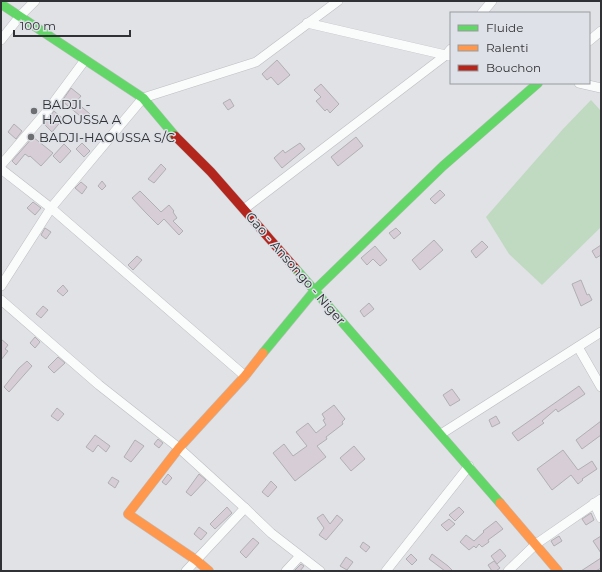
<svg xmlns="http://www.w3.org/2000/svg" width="602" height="572" viewBox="0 0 602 572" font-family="Montserrat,sans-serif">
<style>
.green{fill:#c0d9c1}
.building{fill:#d7cdd7;stroke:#b0afb1}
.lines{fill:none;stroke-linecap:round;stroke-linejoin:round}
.street-casing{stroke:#bdbec1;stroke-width:10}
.fast-casing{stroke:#bdbec1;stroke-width:10}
.slow-casing{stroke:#bdbec1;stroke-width:10}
.jam-casing{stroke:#bdbec1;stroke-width:10}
.street{stroke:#fafbfb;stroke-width:9}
.fast{stroke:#63d668;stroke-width:9}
.slow{stroke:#ff974d;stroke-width:9}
.jam{stroke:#b3261e;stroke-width:9}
.poi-dot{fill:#6e6f72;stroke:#dee1e7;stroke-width:1.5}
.labels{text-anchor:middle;stroke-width:3;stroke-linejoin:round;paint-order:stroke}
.poi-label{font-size:13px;fill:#303134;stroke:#dee1e7;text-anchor:start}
.street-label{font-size:13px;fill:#303134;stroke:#dee1e7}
</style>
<rect width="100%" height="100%" fill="#e0e2e5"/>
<path class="green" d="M591,100L601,111V227L542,285L509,254L486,217L563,129Z"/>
<g class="building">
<path d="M277,60L290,75L278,85L271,77L267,80L262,74Z"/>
<path d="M321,84L339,104L330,113L327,109L325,111L316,101L321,97L314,90Z"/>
<path d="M71,88L81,96L76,102L90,114L85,120L62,101Z"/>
<path d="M230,99L234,106L228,110L223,103Z"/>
<path d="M54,111L63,119L52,132L44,124Z"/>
<path d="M14,124L22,131L16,139L8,132Z"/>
<path d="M33,137L53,153L41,166L30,156L29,157L25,154L16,165L12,161Z"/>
<path d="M356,137L363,146L338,166L331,157Z"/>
<path d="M82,143L90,151L84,157L76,149Z"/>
<path d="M300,143L305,149L282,168L274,158L283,150L285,153Z"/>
<path d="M64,144L71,151L60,163L53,156Z"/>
<path d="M161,164L166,169L154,183L148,179Z"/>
<path d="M102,181L106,186L102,190L98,186Z"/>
<path d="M81,182L87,187L82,194L75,188Z"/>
<path d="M440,190L445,195L435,204L430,199Z"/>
<path d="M140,191L161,212L169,205L174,211L173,212L177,218L173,221L183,231L179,235L164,219L158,225L146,213L132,198Z"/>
<path d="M33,202L41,208L35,215L27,208Z"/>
<path d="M45,228L51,232L46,239L41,235Z"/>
<path d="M396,228L401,233L394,239L389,233Z"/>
<path d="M434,240L443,250L420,270L412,260Z"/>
<path d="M482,241L488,247L476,258L471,251Z"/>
<path d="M601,245V255L596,258L592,251Z"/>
<path d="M375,246L387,260L380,266L373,259L367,265L361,258Z"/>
<path d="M137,256L142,260L133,270L128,265Z"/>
<path d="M581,280L587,295L589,294L592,300L581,306L572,284Z"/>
<path d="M63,285L68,291L63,296L57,291Z"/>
<path d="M369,303L374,309L364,317L360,311Z"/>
<path d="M43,306L48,310L41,318L36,314Z"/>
<path d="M35,337L40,342L35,348L30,343Z"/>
<path d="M1,339L8,345L5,349L8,351L1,360Z"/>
<path d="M58,357L65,363L54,373L48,367Z"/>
<path d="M27,361L32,366L9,392L4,387L19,368Z"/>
<path d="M579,386L585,394L558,412L556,409L542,421L544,423L518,441L512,433Z"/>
<path d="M452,389L460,400L450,406L443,395Z"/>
<path d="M334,405L345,419L342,422L343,424L326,437L327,439L317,446L326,457L295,481L273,453L284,444L293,456L307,446L296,432L308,423L316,433L326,425L323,420L325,419L322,414Z"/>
<path d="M57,408L64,414L58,421L51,416Z"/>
<path d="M496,416L500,423L492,427L489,420Z"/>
<path d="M601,421V435L582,449L576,440Z"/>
<path d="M95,435L110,446L106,452L98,445L93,452L86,447Z"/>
<path d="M158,439L163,443L159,448L154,444Z"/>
<path d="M135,440L144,446L131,462L124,457Z"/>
<path d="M354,446L365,459L351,471L340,458Z"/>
<path d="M563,450L578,470L592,461L597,469L582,479L583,480L578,484L571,475L552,490L537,469Z"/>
<path d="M168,474L172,478L166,485L162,482Z"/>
<path d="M199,474L206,480L191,496L186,492Z"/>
<path d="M112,477L119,481L115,488L108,483Z"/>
<path d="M271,481L277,487L268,497L262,492Z"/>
<path d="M227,507L232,513L215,529L210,524Z"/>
<path d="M459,507L464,512L455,521L449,515Z"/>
<path d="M591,513L594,520L586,525L582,519Z"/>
<path d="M323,514L330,524L337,515L343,520L326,540L319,535L324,528L317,518Z"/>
<path d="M449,519L455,524L447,531L441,525Z"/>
<path d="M496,521L503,529L488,540L489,542L482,547L479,544L476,548L474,546L469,550L460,542L466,535L474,541L484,532L483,531Z"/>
<path d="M199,527L207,533L201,540L194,534Z"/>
<path d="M559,536L562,541L554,546L551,541Z"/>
<path d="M601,536V553L593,541Z"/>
<path d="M253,538L259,543L246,558L240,552Z"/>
<path d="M363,542L370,547L366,552L360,547Z"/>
<path d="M500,549L506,556L497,564L491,556Z"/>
<path d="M411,554L417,560L412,565L406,559Z"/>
<path d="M432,554L448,566L453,571H445L429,559Z"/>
<path d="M346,557L353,562L347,570L340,566Z"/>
<path d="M601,558V568L596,571H581Z"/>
<path d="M494,561L500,568L496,571H492L488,565Z"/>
<path d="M301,564L304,566L300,571H294Z"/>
</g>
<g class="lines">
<defs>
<g id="street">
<path d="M482,13L492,1"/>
<path d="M307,23L450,56"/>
<path d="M1,40L20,16L35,1"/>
<path d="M589,41L601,31"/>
<path d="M579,83L601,88"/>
<path d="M1,165L48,110L85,60"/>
<path d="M1,169L51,208L245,376"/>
<path d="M244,209L446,55L451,49"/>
<path d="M1,286L51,208L143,98L256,62L338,1"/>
<path d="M1,300L99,385L179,448L245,508L271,533L320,571"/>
<path d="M578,347L601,387"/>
<path d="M441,434L601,332"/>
<path d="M594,503L601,518"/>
<path d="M186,571L245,508"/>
<path d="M286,571L300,556"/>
<path d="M386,571L469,466"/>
<path d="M508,571L536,544L601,499"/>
</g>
<g id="fast">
<path d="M1,4L143,98L175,136"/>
<path d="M295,268L500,503"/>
<path d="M263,353L315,290L443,166L538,83"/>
</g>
<g id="slow">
<path d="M500,503L558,571"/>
<path d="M209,571L196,560L128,514L179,448L245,376L263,353"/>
</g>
<path id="jam" d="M175,136L211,172L295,268"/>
</defs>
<use href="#street" class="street-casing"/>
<use href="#fast" class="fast-casing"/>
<use href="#slow" class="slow-casing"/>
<use href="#jam" class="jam-casing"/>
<use href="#street" class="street"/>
<use href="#fast" class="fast"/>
<use href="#slow" class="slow"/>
<use href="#jam" class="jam"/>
</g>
<g class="poi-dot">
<circle cx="34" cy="111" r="4"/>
<circle cx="31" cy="137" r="4"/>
</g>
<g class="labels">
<g class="poi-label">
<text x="42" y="109">BADJI -<tspan x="42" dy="15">HAOUSSA A</tspan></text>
<text x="39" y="142">BADJI-HAOUSSA S/C</text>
</g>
<g class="street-label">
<text transform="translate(296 268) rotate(49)" y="5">Gao - Ansongo - Niger</text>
</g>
</g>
<rect width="602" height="572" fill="none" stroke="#303134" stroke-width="4"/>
<rect x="450" y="12" width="140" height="72" fill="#dee1e7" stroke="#989b9f"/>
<rect x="458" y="25" width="20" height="6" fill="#63d668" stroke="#989b9f"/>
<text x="486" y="32" font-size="12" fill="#303134">Fluide</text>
<rect x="458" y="45" width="20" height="6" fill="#ff974d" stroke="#989b9f"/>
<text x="486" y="52" font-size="12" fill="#303134">Ralenti</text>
<rect x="458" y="65" width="20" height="6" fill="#b3261e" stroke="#989b9f"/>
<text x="486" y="72" font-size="12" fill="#303134">Bouchon</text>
<path d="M14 30v6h116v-6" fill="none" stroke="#303134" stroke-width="2"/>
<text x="20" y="30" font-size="12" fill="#303134" stroke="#dee1e7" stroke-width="3" paint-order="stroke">100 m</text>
</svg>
